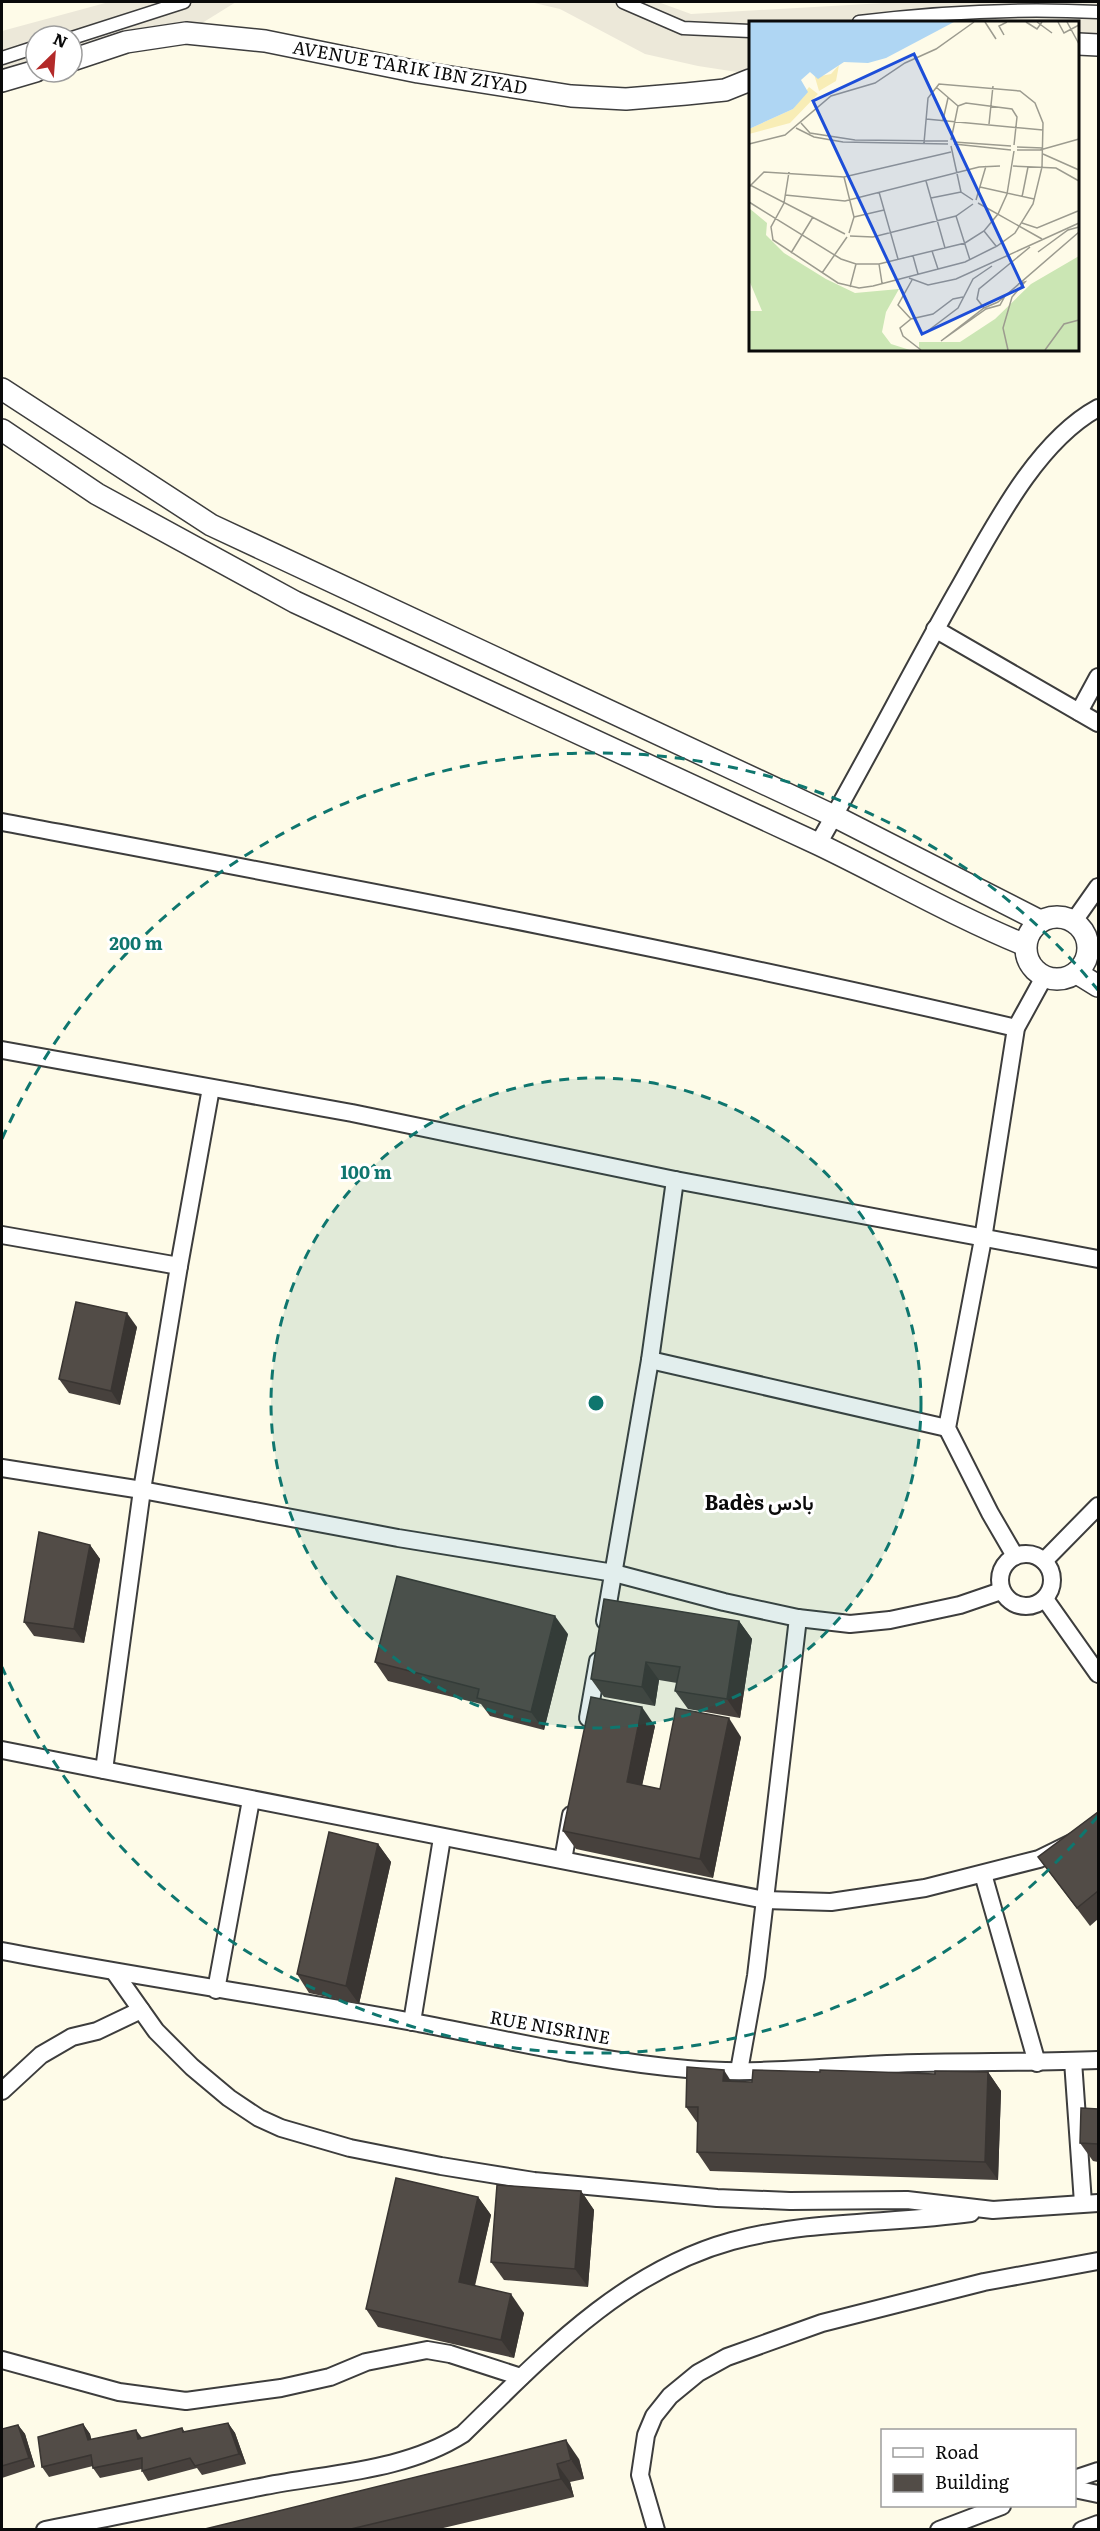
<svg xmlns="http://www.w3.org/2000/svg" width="1100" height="2531" viewBox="0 0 1100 2531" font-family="Literata,Vazirmatn,serif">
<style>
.plaza{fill:#ece8d9}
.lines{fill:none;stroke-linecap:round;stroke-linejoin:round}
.pedestrian-casing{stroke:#3d3d3d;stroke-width:15}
.minor-casing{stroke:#3d3d3d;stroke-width:20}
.tertiary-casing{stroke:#3d3d3d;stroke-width:24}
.pedestrian{stroke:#fff;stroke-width:12}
.minor{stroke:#fff;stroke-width:16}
.tertiary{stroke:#fff;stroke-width:21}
.wall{fill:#47413d}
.shaded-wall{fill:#393532}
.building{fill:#524c47;stroke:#393532;stroke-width:1.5}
.ring{fill:none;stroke:#0f766e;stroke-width:3;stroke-dasharray:10 8}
.labels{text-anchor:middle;stroke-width:6;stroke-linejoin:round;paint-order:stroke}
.street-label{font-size:18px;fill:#0a0a0a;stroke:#fff}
.neighbourhood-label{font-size:20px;font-weight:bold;fill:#0a0a0a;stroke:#fff}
.inset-road{fill:none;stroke:#9c9b8f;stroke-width:1.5}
.view{fill:#1d4ed8;fill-opacity:0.15;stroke:#1d4ed8;stroke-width:3}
.inset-edge{fill:none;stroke:#0a0a0a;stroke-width:3}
.centre{fill:#0f766e;stroke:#fff;stroke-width:3}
.ring-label{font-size:18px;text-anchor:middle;font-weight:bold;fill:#0f766e;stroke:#fff;stroke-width:6;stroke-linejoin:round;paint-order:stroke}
</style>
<rect width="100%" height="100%" fill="#fefbe8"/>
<g class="plaza">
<path d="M109,2H236L186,33L72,59V36H36V71L2,81V31Z"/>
<path d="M530,2H658L691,14L901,2H1098V45L1078,44V22H750V74L698,66L645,54L560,9Z"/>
</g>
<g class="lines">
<defs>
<g id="pedestrian">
<path d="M623,2L683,28L750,31"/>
<path d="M859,22C939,12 1018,8 1098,12"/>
<path d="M72,38L184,2"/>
<path d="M2,58L36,47"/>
</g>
<g id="minor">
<path d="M935,629L1098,723"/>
<path d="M1079,712L1098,677"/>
<path d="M2,822C341,886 680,949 1016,1028"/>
<path d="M818,844C866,761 909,676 956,593C991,532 1035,442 1098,408"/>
<path d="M1074,921L1098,887"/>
<path d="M2,1050L352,1113L675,1180L1098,1259"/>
<path d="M2,1235L179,1266"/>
<path d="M650,1360L947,1428"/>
<path d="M2,1468L142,1490L398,1538L614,1573L724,1602L798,1618L850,1624L890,1620L960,1605L1001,1591"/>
<circle cx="1026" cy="1580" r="26"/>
<path d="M1015,1556L990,1513L947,1428L983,1239L1016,1028L1044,977"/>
<path d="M1044,1561L1098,1506"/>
<path d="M1045,1599L1098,1674"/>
<path d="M605,1621L650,1360L675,1180"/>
<path d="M588,1718L598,1661"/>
<path d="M2,1750L765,1900L831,1902L925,1888L1039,1859L1098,1830"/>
<path d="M104,1770L142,1490L179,1266L211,1088"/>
<path d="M563,1860L571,1815"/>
<path d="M983,1874L1037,2063"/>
<path d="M2,1951C138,1977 276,1997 413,2022C504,2039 595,2061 687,2069C753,2075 821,2067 887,2064C958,2061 1028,2063 1098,2060"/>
<path d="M115,1973L156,2031L192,2067L229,2098L259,2118L281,2128L350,2148L441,2166L534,2181L717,2198L790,2201L907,2200L993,2210L1098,2203"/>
<path d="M216,1990L251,1800"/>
<path d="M412,2022L442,1838"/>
<path d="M1073,2061L1083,2203"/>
<path d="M739,2071L756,1976L798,1618"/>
<path d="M2,2091L41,2055L72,2037L97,2031L141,2010"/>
<path d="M2,2360L119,2392L186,2401L281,2388L330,2377L366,2362L427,2350L450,2354L521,2377"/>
<path d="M1074,2479L1098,2471"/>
<path d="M1074,2489L1098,2494"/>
<path d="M45,2530C119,2516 192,2500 265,2486C331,2473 405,2471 463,2434C542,2357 622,2271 732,2241C810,2220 892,2224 971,2213"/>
<path d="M656,2530L640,2475L646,2435L654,2416L670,2396L698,2373L727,2357L822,2323L984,2282L1098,2261"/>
<path d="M939,2530L1002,2506"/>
<path d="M1082,2530L1098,2524"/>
</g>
<g id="tertiary">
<path d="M1078,44L1098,45"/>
<path d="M72,60L126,42L186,33L265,41L418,72L571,96L626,99L686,94L725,90L750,80"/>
<path d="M2,81L36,71"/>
<path d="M2,389L211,525L834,816L1040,921"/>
<path d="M2,430L97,494L295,602L818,844C887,877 954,916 1025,945"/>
<circle cx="1057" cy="948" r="31"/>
<path d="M1077,973L1098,986"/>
</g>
</defs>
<use href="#pedestrian" class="pedestrian-casing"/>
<use href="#minor" class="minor-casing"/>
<use href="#tertiary" class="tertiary-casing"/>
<use href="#pedestrian" class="pedestrian"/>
<use href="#minor" class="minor"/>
<use href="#tertiary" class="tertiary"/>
</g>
<g class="wall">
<path d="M137,1327L120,1405L69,1393L59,1379Z"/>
<path d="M90,1545L100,1559L84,1643L34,1636L24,1622Z"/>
<path d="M739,1621L752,1639L740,1718L688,1709L675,1691L677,1683L659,1680L655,1706L604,1697L591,1679Z"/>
<path d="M568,1634L544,1730L490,1716L481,1704L388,1681L375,1662Z"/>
<path d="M655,1726L642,1785L660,1789L741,1737L713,1878L576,1849L563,1831Z"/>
<path d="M1098,1813V1919L1090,1926L1038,1857Z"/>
<path d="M378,1844L391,1862L359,2004L309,1993L297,1974Z"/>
<path d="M820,2072L935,2074L988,2072L1001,2091L998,2180L710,2171L697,2152L698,2124L686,2107L731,2082H752Z"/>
<path d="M1098,2109V2162L1093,2161L1080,2143Z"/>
<path d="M581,2191L594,2210L588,2287L504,2280L491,2262Z"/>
<path d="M478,2197L491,2215L475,2286L524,2313L514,2358L378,2327L366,2309Z"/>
<path d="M228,2423L235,2433L246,2464L202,2475L197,2468L148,2481L142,2471V2469L100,2478L93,2468V2466L49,2477L42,2467L83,2424L90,2434L91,2439L142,2438L182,2428L185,2432Z"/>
<path d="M18,2425L25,2434L35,2467L2,2478V2429Z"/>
<path d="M579,2459L584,2479L570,2482L574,2497L439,2529H205Z"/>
</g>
<g class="shaded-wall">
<path d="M127,1313L137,1327L120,1405L111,1391Z"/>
<path d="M90,1545L100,1559L84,1643L74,1629Z"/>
<path d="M555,1616L568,1634L544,1730L531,1712Z"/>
<path d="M739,1621L752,1639L740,1718L727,1699Z"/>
<path d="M646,1662L659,1680L655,1706L642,1687Z"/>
<path d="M642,1707L655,1726L639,1800L627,1782Z"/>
<path d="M729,1718L741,1737L713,1878L700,1859Z"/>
<path d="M378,1844L391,1862L359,2004L346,1986Z"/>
<path d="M724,2070L736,2089L723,2081Z"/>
<path d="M988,2072L1001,2091L998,2180L985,2162Z"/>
<path d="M581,2191L594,2210L588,2287L575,2269Z"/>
<path d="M478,2197L491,2215L471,2300L459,2282Z"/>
<path d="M511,2294L524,2313L514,2358L501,2340Z"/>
<path d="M228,2423L235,2433L246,2464L239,2454Z"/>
<path d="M83,2424L90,2434L94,2449L88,2440Z"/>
<path d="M18,2425L25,2434L35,2467L29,2458Z"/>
<path d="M136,2430L143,2439H138Z"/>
<path d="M566,2440L579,2459L584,2479L571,2460Z"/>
<path d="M557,2464L570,2482L574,2497L561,2479Z"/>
</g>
<g class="building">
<path d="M76,1302L127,1313L111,1391L59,1379Z"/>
<path d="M39,1532L90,1545L74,1629L24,1622Z"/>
<path d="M397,1576L555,1616L531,1712L477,1698L479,1689L375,1662Z"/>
<path d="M604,1599L739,1621L727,1699L675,1691L680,1667L646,1662L642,1687L591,1679Z"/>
<path d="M591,1697L642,1707L627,1782L660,1789L676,1708L729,1718L700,1859L563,1831Z"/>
<path d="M1098,1812V1891L1077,1908L1038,1857Z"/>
<path d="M329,1832L378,1844L346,1986L297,1974Z"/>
<path d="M687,2067L724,2070L723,2081L752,2082L753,2070L820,2072V2070L935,2074V2071L988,2072L985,2162L697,2152L698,2107H686Z"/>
<path d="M1081,2108L1098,2109V2144L1080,2143Z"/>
<path d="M396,2178L478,2197L459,2282L511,2294L501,2340L366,2309Z"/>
<path d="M497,2185L581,2191L575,2269L491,2262Z"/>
<path d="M228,2423L239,2454L195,2466L190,2458L142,2471V2458L93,2468L91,2455L42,2467L38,2437L83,2424L88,2440L136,2430L138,2439L182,2428L183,2432Z"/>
<path d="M18,2425L29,2458L2,2466V2429Z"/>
<path d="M566,2440L571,2460L557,2464L561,2479L351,2529H205Z"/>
</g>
<circle cx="596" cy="1403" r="325" fill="#0f766e" fill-opacity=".12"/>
<g class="ring">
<circle cx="596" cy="1403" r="325"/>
<path d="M1098 1816A650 650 0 0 1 2 1667M2 1139A650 650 0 0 1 1098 990"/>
</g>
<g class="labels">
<g class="street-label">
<text transform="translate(410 68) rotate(10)" y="6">AVENUE TARIK IBN ZIYAD</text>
<text transform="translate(550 2028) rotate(10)" y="6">RUE NISRINE</text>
</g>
<g class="neighbourhood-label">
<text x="759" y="1510">Badès بادس</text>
</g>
</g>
<g transform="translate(749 21)">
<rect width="330" height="330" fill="#fefbe8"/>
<path d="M0,187L18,202L17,214L35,232L77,258L106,272L150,268L137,291L133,311L142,323L161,329H0V290H13L0,259ZM330,235V329H170V321H211L246,298L282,263Z" fill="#cbe6b4"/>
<path d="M90,44L87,60L70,70L65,53L67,56L82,53ZM60,66L69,73L41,102L0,113V108L44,88Z" fill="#f8edb6"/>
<path d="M0,1H205L137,37L119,42L95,41L69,58L61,51L52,59L59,71L44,88L0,108Z" fill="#afd6f3"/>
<path class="inset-road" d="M236,1L247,18M277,1L288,8L293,1M288,1L303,12M309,1L315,12L330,4M318,1L330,23M255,14L250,5L258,1M187,66L209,85L202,119M209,85L217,82L263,88L268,96L265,124M177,98L294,109M194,99L199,77M52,102L61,112L106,119L199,120M240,103L244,65M47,107L65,116L94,121L199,123M205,121L262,125M0,123L36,114L82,75L126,62L156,42L187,28L225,1M205,123L262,129M202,125L212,171L224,179M268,126L294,127M268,129H291L330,118M294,133L330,149M264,145L307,147L330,160M40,151L35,182L22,206L24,219L89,262L110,267L124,265L216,241L248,225L266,212L284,183L293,146L294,102L286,82L271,70L190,63L179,77L175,122M95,156L105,196L100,212M177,160L196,227M1,164L96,213M0,166L15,151L95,156L202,131M231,166L285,178M130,171L149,238M36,174L96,180L230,146L251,145M273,176L279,146M182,177L212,171M227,179L237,145M0,181L92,238L107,243H130L216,222L235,210L249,193L258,173L265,130M229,182L293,218M207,195L221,239M105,196L135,189M273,202L288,207L329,190M235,210L247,225M101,215L124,216L207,195L224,183M183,230L189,248M289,231L319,209L330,206M42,232L64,196M164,235L169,253M130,243L133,262M73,252L98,216M160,257L179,264L207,258L330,202M101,266L107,243M256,275L251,284L237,288L192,320L235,287L249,281L330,211M235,287L228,278L230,268L281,226M162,298L149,284L163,259M176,312L209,287L224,258L243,245M172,329L154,315L151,307L162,298L184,293L204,278L214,276M259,329L254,307L263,276L276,261L269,263M296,329L315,303L330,299"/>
<path class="view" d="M165,33L274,266L173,313L64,80Z"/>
<rect width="330" height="330" class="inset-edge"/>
</g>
<circle cx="596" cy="1403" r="9" class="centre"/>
<g class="ring-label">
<text x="136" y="950">200 m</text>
<text x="366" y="1179">100 m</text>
</g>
<rect width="1100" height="2531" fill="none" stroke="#0a0a0a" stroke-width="6"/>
<rect x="881" y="2429" width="195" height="78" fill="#ffffff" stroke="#9d9d9d" stroke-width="1.5"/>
<rect x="893" y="2448" width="30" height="9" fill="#ffffff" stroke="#9d9d9d" stroke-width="1.5"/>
<text x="935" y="2459" font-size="18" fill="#0a0a0a">Road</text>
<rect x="893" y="2474" width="30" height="18" fill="#524c47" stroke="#9d9d9d" stroke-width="1.5"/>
<text x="935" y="2489" font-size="18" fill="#0a0a0a">Building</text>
<g transform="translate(54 54) rotate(25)"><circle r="28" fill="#ffffff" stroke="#9d9d9d" stroke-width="1.5"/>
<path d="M0-4.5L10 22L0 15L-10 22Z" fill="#b32a29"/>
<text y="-9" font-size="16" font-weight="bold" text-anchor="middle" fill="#0a0a0a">N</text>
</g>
</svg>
